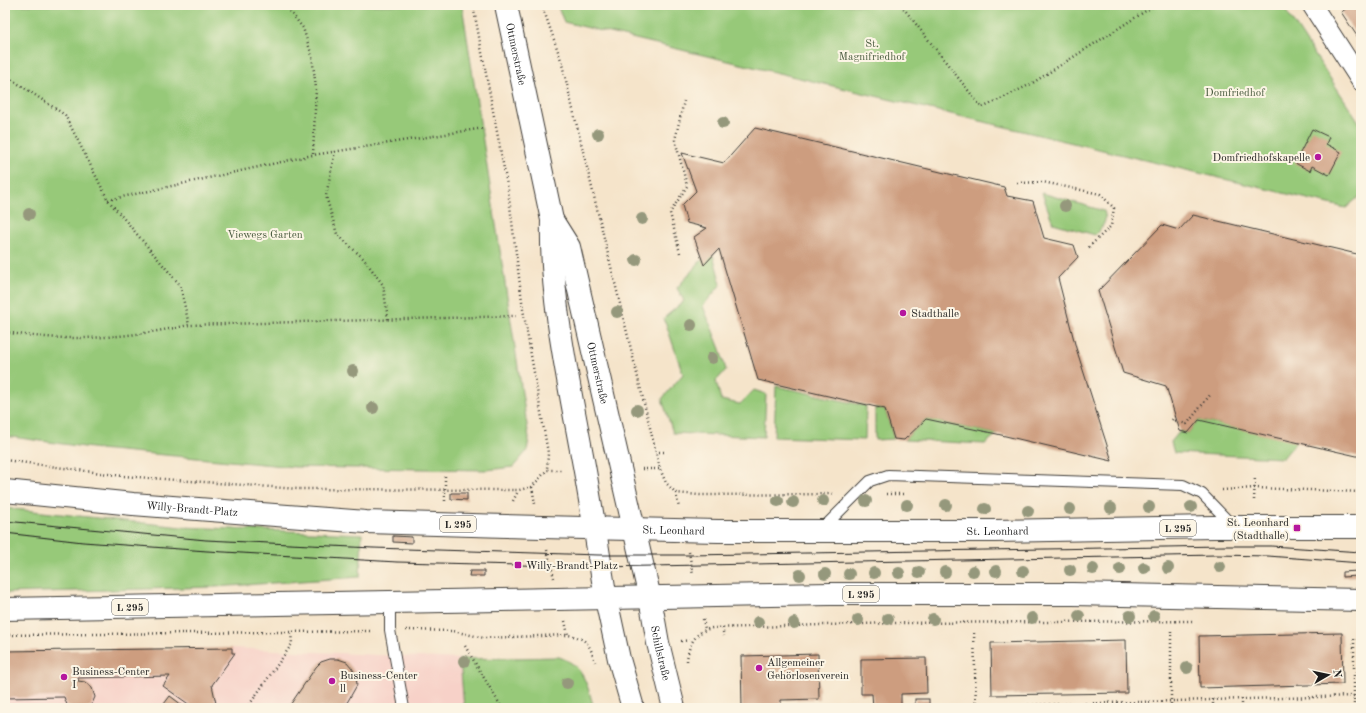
<svg xmlns="http://www.w3.org/2000/svg" width="1366" height="713" viewBox="0 0 1366 713" font-family="'Old Standard TT',serif">
<style>
.built{fill:#f7d1c8}
.green{fill:#97c979;stroke:#5a724a}
.building{fill:#cd9d7f}
.lines{fill:none;stroke-linecap:round;stroke-linejoin:round}
.service-casing{stroke:#3d3a36;stroke-width:12}
.minor-casing{stroke:#3d3a36;stroke-width:21}
.tertiary-casing{stroke:#3d3a36;stroke-width:24}
.secondary-casing{stroke:#3d3a36;stroke-width:24}
.primary-casing{stroke:#3d3a36;stroke-width:24}
.path{stroke:#3d3a36;stroke-width:2.5;stroke-dasharray:1 3;stroke-linecap:butt}
.service{stroke:#fff;stroke-width:10}
.minor{stroke:#fff;stroke-width:19}
.tertiary{stroke:#fff;stroke-width:22}
.secondary{stroke:#fff;stroke-width:22}
.primary{stroke:#fff;stroke-width:22}
.tram{stroke:#1c1c1c;stroke-width:1}
.tree{fill:#95987c}
.poi-dot{fill:#b5179e;stroke:#fcf5e5;stroke-width:1.5}
.labels{text-anchor:middle;stroke-width:4;stroke-linejoin:round;paint-order:stroke}
.shield{fill:#fcf5e5;stroke:#5f5d58;stroke-width:1}
.shield-label{font-size:10px;font-weight:bold;fill:#1c1c1c}
.park-label{font-size:11px;fill:#47593d;stroke:#fcf5e5}
.street-label{font-size:11px;fill:#1c1c1c;stroke:#fcf5e5}
.poi-label{font-size:11px;fill:#1c1c1c;stroke:#fcf5e5;text-anchor:start}
</style>
<rect width="100%" height="100%" fill="#fcf5e5"/>
<filter id="ink" filterUnits="userSpaceOnUse"><feTurbulence type="fractalNoise" baseFrequency=".025" numOctaves="2"/><feDisplacementMap in="SourceGraphic" scale="8" xChannelSelector="R" yChannelSelector="G"/><feConvolveMatrix kernelMatrix="1 2 1 2 8 2 1 2 1" color-interpolation-filters="sRGB"/></filter>
<filter id="wash" filterUnits="userSpaceOnUse"><feTurbulence type="fractalNoise" baseFrequency=".012" numOctaves="4" result="noise"/><feDisplacementMap in="SourceGraphic" scale="16" xChannelSelector="R" yChannelSelector="G"/><feGaussianBlur stdDeviation="0.9" result="paint"/><feColorMatrix in="noise" values="0 0 0 0 0 0 0 0 0 0 0 0 0 0 0 0 0 1.4 0 .05"/><feComposite in="paint" operator="in"/></filter>
<g filter="url(#wash)">
<rect width="100%" height="100%" fill="#f5e4ca"/>
<path class="built" d="M232,648L460,659L464,708H5V651Z"/>
<g class="green">
<path d="M5,5H462L529,438L527,451L513,467L487,470L295,467L99,449L5,436Z"/>
<path d="M557,5H1282L1361,125V195L1346,208L564,22Z"/>
<path d="M1042,193L1104,211C1108,222 1102,227 1095,235L1053,223Z"/>
<path d="M713,255L721,284L703,306L720,349L726,370L716,381L721,400L740,404L754,390L766,394L764,437L673,433L662,399L683,374L664,318L684,301L677,288L703,258Z"/>
<path d="M776,386L866,406L865,440L774,437Z"/>
<path d="M875,408L885,409L894,439L875,440Z"/>
<path d="M926,419L997,434L985,444L904,440Z"/>
<path d="M1199,420L1297,441L1283,458L1174,453L1171,442L1180,431L1188,433Z"/>
<path d="M5,508L181,527L362,534L360,577L215,587L5,593Z"/>
<path d="M559,657C584,665 587,685 594,708H464L460,659Z"/>
</g>
<g id="blocks">
<g class="building">
<path d="M1352,5H1361V42L1341,12Z"/>
<path d="M755,128L1004,187L1007,196L1033,201L1044,238L1074,245L1078,257L1058,278L1076,348L1112,461L997,434L926,419L904,440L894,439L885,409L758,380L719,249L704,265L694,237L707,228L687,223L682,205L696,191L682,153L724,163Z"/>
<path d="M1312,129L1329,137L1326,144L1341,152L1329,175L1312,166L1310,171L1295,163Z"/>
<path d="M1193,215L1361,255V457L1199,420L1188,433L1180,431L1166,386L1123,373L1098,291L1162,225L1179,230Z"/>
<path d="M451,493H467V500L451,499Z"/>
<path d="M393,536L412,537V543L393,542Z"/>
<path d="M470,571H484V576H469Z"/>
<path d="M1358,571V576L1342,577V572Z"/>
<path d="M1342,633L1343,684L1200,688L1199,636Z"/>
<path d="M1126,640L1127,693L992,695L991,643Z"/>
<path d="M232,648V653H235L212,685L217,708H194L163,686L170,676L78,678V681L85,682L92,688L95,697L91,706L88,708H71L67,705L64,697L5,698V651Z"/>
<path d="M818,654L819,699L781,700V708H742L741,656Z"/>
<path d="M926,658L927,693L901,694V708H873L872,694H861V659Z"/>
<path d="M330,659H338L347,662L352,668L356,676L357,685L344,708H288L316,667L321,662Z"/>
<path d="M170,696L186,708H161Z"/>
<rect x="915" y="699" width="14" height="9"/>
</g>
</g>
</g>
<g filter="url(#ink)">
<use href="#blocks" fill-opacity="0" stroke="#3d3a36" stroke-width="1"/>
<g class="lines">
<defs>
<g id="service">
<path d="M822,529L870,481L888,475L1183,485L1202,494L1233,526"/>
<path d="M390,603V630L404,708"/>
</g>
<path id="minor" d="M1312,5L1361,81"/>
<g id="tertiary">
<path id="s1" d="M506,5L552,220C550,298 568,378 582,455C591,502 598,551 606,599"/>
<path id="s2" d="M552,220L569,247L650,598"/>
</g>
<g id="secondary">
<path id="s3" d="M650,598L658,643L674,708"/>
<path d="M606,599L619,659L633,708"/>
</g>
<g id="primary">
<path id="s4" d="M5,491L133,504L366,522L541,527L718,531H994L1213,527H1361"/>
<path d="M5,609L830,594H1073L1361,600"/>
</g>
</defs>
<use href="#service" class="service-casing"/>
<use href="#minor" class="minor-casing"/>
<use href="#tertiary" class="tertiary-casing"/>
<use href="#secondary" class="secondary-casing"/>
<use href="#primary" class="primary-casing"/>
<g class="path">
<path d="M285,5L303,28L312,56L316,88L313,155"/>
<path d="M473,5L508,190L523,309L548,453L547,470"/>
<path d="M542,5L561,60L660,469L666,483L676,493L700,495L833,494"/>
<path d="M901,5L982,108L1031,84L1155,5"/>
<path d="M5,75L65,115L108,200L180,285L189,325"/>
<path d="M335,151L326,196L337,234L364,259L383,285L388,319"/>
<path d="M1017,183L1043,182L1100,194L1114,208L1111,226L1087,249"/>
<path d="M108,200L313,155L484,128"/>
<path d="M680,253L670,213L687,186L675,140L684,101"/>
<path d="M5,332C67,343 128,338 189,325L516,316"/>
<path d="M1175,416L1172,420L1187,424L1210,395"/>
<path d="M655,452H665"/>
<path d="M5,460L123,476L298,489L519,490L532,487L547,470H563"/>
<path d="M642,469H660"/>
<path d="M532,487L535,504"/>
<path d="M1222,490L1255,488L1361,492"/>
<path d="M676,493L679,508"/>
<path d="M886,494H905"/>
<path d="M1254,500L1255,476"/>
<path d="M445,501V475"/>
<path d="M513,501L518,491"/>
<path d="M547,550L554,578"/>
<path d="M689,552L693,575"/>
<path d="M703,619L705,629"/>
<path d="M565,621L568,635"/>
<path d="M722,628L724,636"/>
<path d="M406,630L453,631L484,638L568,635C587,638 590,645 595,662"/>
<path d="M974,633L976,708"/>
<path d="M5,635L373,631"/>
<path d="M681,641L692,640"/>
<path d="M465,646L502,708"/>
<path d="M687,661C688,645 696,630 713,628L897,623L1195,621"/>
<path d="M1213,699V708"/>
<path d="M1242,699V708"/>
<path d="M976,706L1032,705"/>
<path d="M247,708L292,644L291,632"/>
<path d="M1032,708V705L1354,696"/>
<path d="M1171,708V630"/>
<path d="M1354,708V638"/>
</g>
<use href="#service" class="service"/>
<use href="#minor" class="minor"/>
<use href="#tertiary" class="tertiary"/>
<use href="#secondary" class="secondary"/>
<use href="#primary" class="primary"/>
<g class="tram">
<path d="M5,521L206,540L373,548L599,555H689L1224,546H1271L1361,552"/>
<path d="M5,533L83,542L207,551L397,562L600,567L1217,555L1268,556L1361,563"/>
</g>
</g>
<g class="tree">
<circle cx="723" cy="123" r="6"/>
<circle cx="598" cy="134" r="6"/>
<circle cx="1065" cy="206" r="6"/>
<circle cx="29" cy="214" r="6"/>
<circle cx="642" cy="219" r="6"/>
<circle cx="636" cy="260" r="6"/>
<circle cx="617" cy="312" r="6"/>
<circle cx="691" cy="325" r="6"/>
<circle cx="712" cy="358" r="6"/>
<circle cx="353" cy="371" r="6"/>
<circle cx="373" cy="408" r="6"/>
<circle cx="637" cy="410" r="6"/>
<circle cx="778" cy="501" r="6"/>
<circle cx="823" cy="501" r="6"/>
<circle cx="866" cy="501" r="6"/>
<circle cx="793" cy="502" r="6"/>
<circle cx="907" cy="505" r="6"/>
<circle cx="946" cy="505" r="6"/>
<circle cx="1149" cy="507" r="6"/>
<circle cx="1191" cy="507" r="6"/>
<circle cx="1111" cy="508" r="6"/>
<circle cx="985" cy="509" r="6"/>
<circle cx="1070" cy="509" r="6"/>
<circle cx="1028" cy="511" r="6"/>
<circle cx="1220" cy="567" r="6"/>
<circle cx="1144" cy="568" r="6"/>
<circle cx="1168" cy="568" r="6"/>
<circle cx="1093" cy="569" r="6"/>
<circle cx="1120" cy="569" r="6"/>
<circle cx="1070" cy="570" r="6"/>
<circle cx="973" cy="571" r="6"/>
<circle cx="996" cy="571" r="6"/>
<circle cx="1023" cy="571" r="6"/>
<circle cx="919" cy="572" r="6"/>
<circle cx="945" cy="572" r="6"/>
<circle cx="874" cy="573" r="6"/>
<circle cx="899" cy="573" r="6"/>
<circle cx="825" cy="574" r="6"/>
<circle cx="849" cy="574" r="6"/>
<circle cx="800" cy="575" r="6"/>
<circle cx="1079" cy="616" r="6"/>
<circle cx="1130" cy="616" r="6"/>
<circle cx="1154" cy="616" r="6"/>
<circle cx="1032" cy="618" r="6"/>
<circle cx="888" cy="619" r="6"/>
<circle cx="933" cy="619" r="6"/>
<circle cx="858" cy="620" r="6"/>
<circle cx="758" cy="622" r="6"/>
<circle cx="794" cy="623" r="6"/>
<circle cx="464" cy="661" r="6"/>
<circle cx="1187" cy="668" r="6"/>
<circle cx="567" cy="683" r="6"/>
</g>
</g>
<g class="poi-dot">
<circle cx="1318" cy="157" r="4"/>
<circle cx="903" cy="313" r="4"/>
<rect x="1293" y="524" width="8" height="8" rx="2"/>
<rect x="514" y="561" width="8" height="8" rx="2"/>
<circle cx="759" cy="668" r="4"/>
<circle cx="64" cy="677" r="4"/>
<circle cx="332" cy="681" r="4"/>
</g>
<g class="labels">
<g class="shield">
<rect x="440" y="516" width="36" height="16" rx="3"/>
<rect x="1160" y="520" width="36" height="16" rx="3"/>
<rect x="843" y="586" width="36" height="16" rx="3"/>
<rect x="112" y="599" width="36" height="16" rx="3"/>
</g>
<g class="shield-label">
<text x="458" y="528">L 295</text>
<text x="1178" y="532">L 295</text>
<text x="861" y="598">L 295</text>
<text x="130" y="611">L 295</text>
</g>
<g class="park-label">
<text x="872" y="47">St.<tspan x="872" dy="13">Magnifriedhof</tspan></text>
<text x="1235" y="96">Domfriedhof</text>
<text x="265" y="238">Viewegs Garten</text>
</g>
<g class="street-label">
<text dy="4" stroke="none"><textPath href="#s1" startOffset="50">Ottmerstraße</textPath></text>
<text dy="4" stroke="none"><textPath href="#s2" startOffset="161">Ottmerstraße</textPath></text>
<text dy="4" stroke="none"><textPath href="#s4" startOffset="188">Willy-Brandt-Platz</textPath></text>
<text dy="4" stroke="none"><textPath href="#s4" startOffset="670">St. Leonhard</textPath></text>
<text dy="4" stroke="none"><textPath href="#s4" startOffset="994">St. Leonhard</textPath></text>
<text dy="4" stroke="none"><textPath href="#s3" startOffset="56">Schillstraße</textPath></text>
</g>
<g class="poi-label">
<text x="1310" y="161" text-anchor="end">Domfriedhofskapelle</text>
<text x="911" y="317">Stadthalle</text>
<text x="1289" y="526" text-anchor="end">St. Leonhard<tspan x="1289" dy="13">(Stadthalle)</tspan></text>
<text x="526" y="569">Willy-Brandt-Platz</text>
<text x="767" y="666">Allgemeiner<tspan x="767" dy="13">Gehörlosenverein</tspan></text>
<text x="72" y="675">Business-Center<tspan x="72" dy="13">I</tspan></text>
<text x="340" y="679">Business-Center<tspan x="340" dy="13">ll</tspan></text>
</g>
</g>
<rect width="1366" height="713" fill="none" stroke="#fcf5e5" stroke-width="20"/>
<g transform="translate(1328 675) rotate(81)" stroke="#fcf5e5" stroke-width="3" paint-order="stroke">
<path d="M0-3L7 15L0 10L-7 15Z" fill="#1c1c1c"/>
<text y="-6" font-size="11" font-weight="bold" text-anchor="middle" fill="#1c1c1c">N</text>
</g>
</svg>
